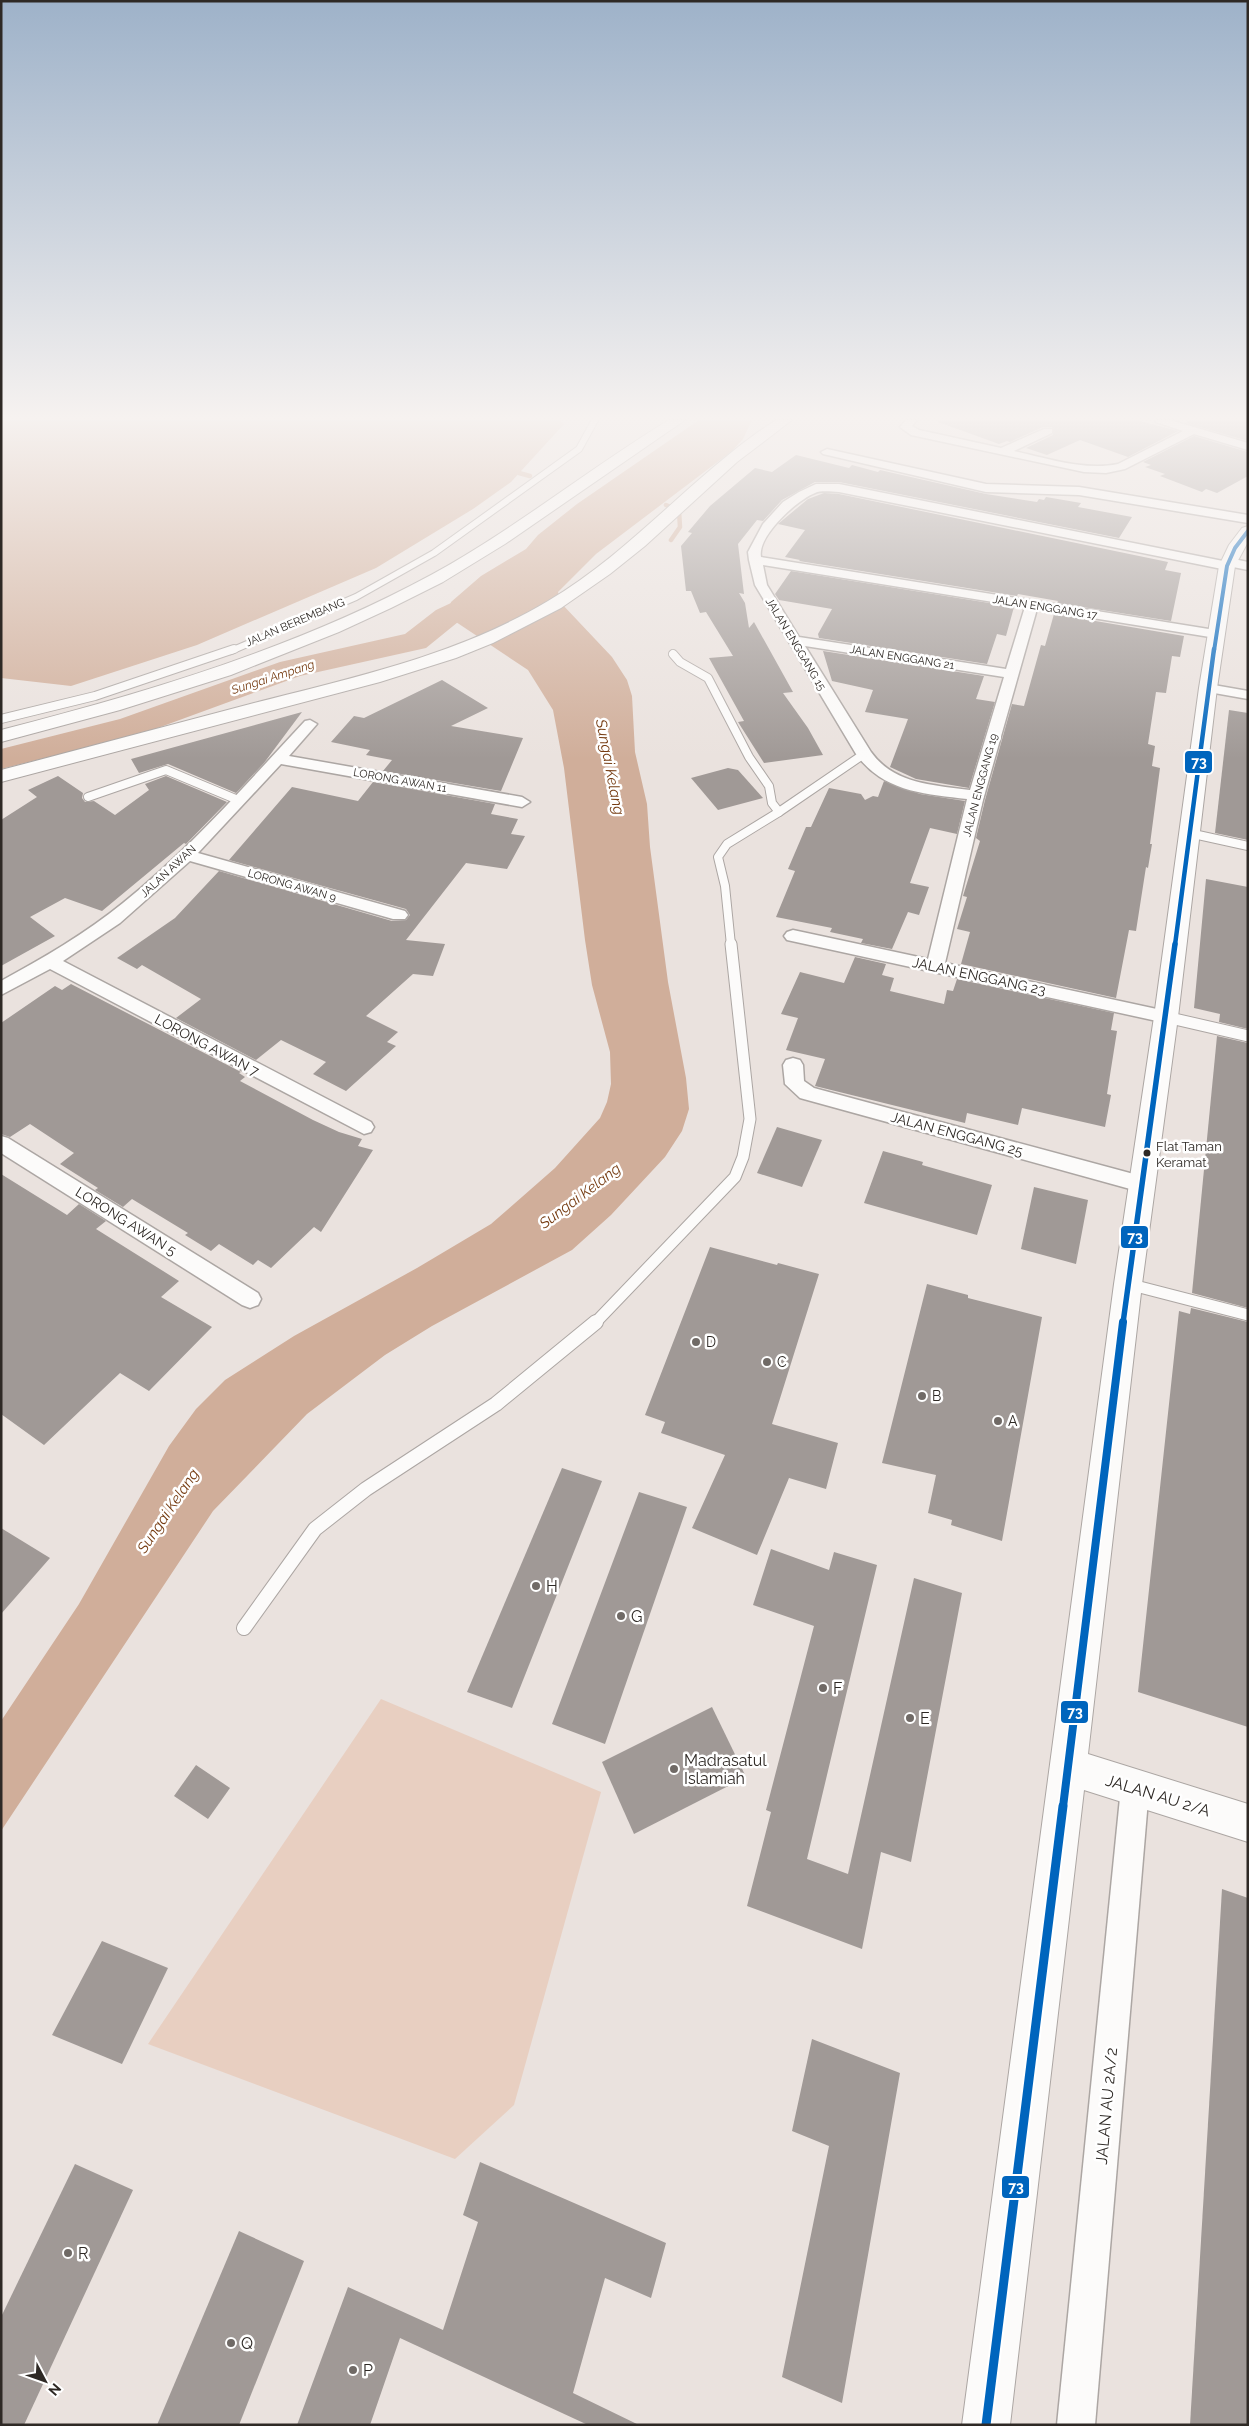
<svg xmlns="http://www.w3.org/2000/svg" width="1249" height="2426" viewBox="0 0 1249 2426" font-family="Raleway,sans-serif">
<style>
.green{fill:#e8cfc1}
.water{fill:#d0ae9a}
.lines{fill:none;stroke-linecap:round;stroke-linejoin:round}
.stream{stroke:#d0ae9a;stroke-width:4.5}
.river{fill:#d0ae9a;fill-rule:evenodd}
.building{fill:#a09996}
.lane-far3-casing{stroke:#aca6a3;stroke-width:8}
.lane-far2-casing{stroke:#aca6a3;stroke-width:10}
.lane-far1-casing{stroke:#aca6a3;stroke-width:13}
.lane-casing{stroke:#aca6a3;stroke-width:16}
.street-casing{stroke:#aca6a3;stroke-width:3}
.secondary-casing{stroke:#aca6a3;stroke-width:2}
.highway-casing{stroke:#aca6a3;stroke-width:2}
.lane-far3{stroke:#fcfbfa;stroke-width:6}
.lane-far2{stroke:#fcfbfa;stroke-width:8}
.lane-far1{stroke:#fcfbfa;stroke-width:11}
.lane{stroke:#fcfbfa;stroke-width:14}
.street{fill:#fcfbfa;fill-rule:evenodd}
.secondary{fill:#fcfbfa;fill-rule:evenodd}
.highway{fill:#fcfbfa;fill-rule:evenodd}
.bus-1-far4-casing{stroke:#fff;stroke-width:5.5}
.bus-1-far3-casing{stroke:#fff;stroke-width:7}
.bus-1-far2-casing{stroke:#fff;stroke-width:9}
.bus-1-far1-casing{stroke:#fff;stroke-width:11}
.bus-1-casing{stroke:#fff;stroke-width:13}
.bus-1-far4{stroke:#0065bd;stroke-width:4}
.bus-1-far3{stroke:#0065bd;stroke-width:4.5}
.bus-1-far2{stroke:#0065bd;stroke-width:5.5}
.bus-1-far1{stroke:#0065bd;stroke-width:8}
.bus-1{stroke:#0065bd;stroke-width:9}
.bus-dot{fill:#2e2925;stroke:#fff;stroke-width:2}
.poi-dot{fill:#706a66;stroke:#fff;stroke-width:2}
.labels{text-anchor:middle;stroke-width:5;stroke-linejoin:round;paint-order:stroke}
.far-street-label{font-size:11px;fill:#2e2925;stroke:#fff}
.far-water-label{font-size:12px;font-style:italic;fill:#763c12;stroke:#fff}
.bus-label{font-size:13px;fill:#2e2925;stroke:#fff;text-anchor:start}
.street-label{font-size:14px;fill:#2e2925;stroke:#fff}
.poi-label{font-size:14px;fill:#2e2925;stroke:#fff;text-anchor:start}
.water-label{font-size:15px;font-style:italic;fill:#763c12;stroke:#fff}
.near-poi-label{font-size:16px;fill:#2e2925;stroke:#fff;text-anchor:start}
.near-street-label{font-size:16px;fill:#2e2925;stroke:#fff}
.line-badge{stroke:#fff;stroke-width:2}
.badge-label{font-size:14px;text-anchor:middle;font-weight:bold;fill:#fff}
</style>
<rect width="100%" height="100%" fill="#eae2de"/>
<path class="green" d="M381,1699L601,1792L514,2105L455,2159L148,2044Z"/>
<g class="water">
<path d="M1,420H559L564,424L511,482L473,509L376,568L197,645L71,686L1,678Z"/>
<path d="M699,420H752L743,439L732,451L596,554L558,592L561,603L612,657L627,680L632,696L635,752L647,804L650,847L668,982L686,1078L689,1109L682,1131L665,1157L611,1215L572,1250L432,1326L385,1355L307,1414L213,1511L1,1831V1721L79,1604L169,1446L196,1409L225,1380L294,1336L417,1268L491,1224L555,1168L600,1118L607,1102L611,1084L610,1052L592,985L585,940L564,768L553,710L528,670L447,616L451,602L481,576L526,549L538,535L577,504Z"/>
</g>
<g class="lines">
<g class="stream">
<path d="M519,473L530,476"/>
<path d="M666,505L679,511L680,527L671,540"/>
</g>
<path class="river" d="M506,579L516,582L521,588L516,594L458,622L426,648L300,676L144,733L1,769V749L120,719L280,662L405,634L436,610L496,582Z"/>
</g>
<g class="building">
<path d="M939,420H1136L1178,431L1128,457L1080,440L1047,455L1026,448L1053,435L1052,427H1043L1010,442L1007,441L999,444L938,422Z"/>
<path d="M1191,420H1248V441L1185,423Z"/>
<path d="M1194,436L1248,452V476L1217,493L1206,489L1202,492L1160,476L1165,474L1145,467L1151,465L1143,462Z"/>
<path d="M796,455L849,468L852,465L878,472L880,470L986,494L1037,502L1039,499L1044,500L1046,497L1081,503L1078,507L1132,517L1119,538L839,482H815L782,500L763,521L757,520L738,544L744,594L739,593L745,603L749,628L754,622L793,692L783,693L808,728L823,755L764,763L738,722L744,721L709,658L733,656L706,612L700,613L691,591H686L681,546L692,533L688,532L710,506L755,468L772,472Z"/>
<path d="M824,493L839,494L1168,562L1165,570L1181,573L1171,621L1057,603L1058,601L1018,594L1017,596L799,561L800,560L785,557L805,530L778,524L808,499Z"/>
<path d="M791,571L1014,607L1006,636L997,634L987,664L819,638L818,634L832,609L779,600L775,594Z"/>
<path d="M1054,614L1184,636L1180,657L1172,656L1166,693L1156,692L1148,744L1155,746L1152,766L1160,768L1150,844H1152L1148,868L1146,867L1136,931L1129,930L1116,998L961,964L970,932L957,929L967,897L963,896L980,841L976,838L985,800L1012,704L1024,706L1041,645L1045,646Z"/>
<path d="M823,651L984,676L976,699L995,702L969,788L916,779L890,767L908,719L865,712L873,690L832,681Z"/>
<path d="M442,680L488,708L451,726L523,738L501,791L383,771L392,760L366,755L370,750L331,742L354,716L364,718Z"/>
<path d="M1229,710L1248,713V840L1215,833Z"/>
<path d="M302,712L264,763L236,793L168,764L139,773L131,759Z"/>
<path d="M728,768L738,770L763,798L718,810L691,778Z"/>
<path d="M58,776L83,793L82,798L85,802L94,801L115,815L149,790L145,784L166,776L227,802L186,844L184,843L102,911L65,898L30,917L55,936L1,966V820L37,797L28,790Z"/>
<path d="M884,781L920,794L965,801L957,834L930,828L910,883L929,887L919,915L908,912L892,949L861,943L863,939L830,932L832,928L776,917L795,871L788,869L806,827H811L829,788L861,794L865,800L873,796L878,797Z"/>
<path d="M373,782L495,804L491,814L518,819L511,834L525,836L507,869L466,863L406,940L445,944L433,976L413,974L366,1016L398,1032L387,1042L396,1046L346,1091L313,1074L326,1062L281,1040L256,1060L176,1018L201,999L142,965L137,969L117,958L175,918L219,871L392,921L406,920L410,915L406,909L229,860L292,787L358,801Z"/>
<path d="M1206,879L1248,887V1029L1219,1022L1220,1014L1194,1008Z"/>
<path d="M855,957L886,964L882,975L894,978L890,991L944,1004L947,990L953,991L957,979L1114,1013L1111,1030L1117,1031L1107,1094L1111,1095L1105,1127L1022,1108L1018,1125L967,1113L965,1123L815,1086L825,1059L786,1050L798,1018L781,1014L800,972L844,983Z"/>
<path d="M71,984L241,1072L239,1073L245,1077L240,1081L313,1120L339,1132L362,1139L358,1146L373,1150L321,1232L314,1227L271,1268L258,1260L253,1265L219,1244L211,1251L185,1235L188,1233L132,1199L123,1207L95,1190L98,1188L60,1164L74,1153L30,1124L10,1137L1,1134V1023L55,986L62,990Z"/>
<path d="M1217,1036L1248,1043V1308L1192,1293Z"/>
<path d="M777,1127L822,1140L802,1187L757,1173Z"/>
<path d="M883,1151L923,1162L922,1165L992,1185L977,1235L864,1203Z"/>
<path d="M1,1174L67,1215L79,1204L106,1221L96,1229L179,1281L161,1297L212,1327L149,1391L120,1373L44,1445L1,1414Z"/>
<path d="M1034,1187L1088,1200L1076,1264L1021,1249Z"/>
<path d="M710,1247L777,1265L778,1263L819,1274L772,1424L838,1443L826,1489L789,1478L757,1555L692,1528L725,1455L661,1433L665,1422L645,1415Z"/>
<path d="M927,1284L968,1295V1298L1042,1317L1002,1541L951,1525L952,1520L928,1513L936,1475L882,1463Z"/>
<path d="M1191,1308L1248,1322V1727L1138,1692L1179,1311L1190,1314Z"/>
<path d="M562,1468L602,1481L512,1708L467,1692Z"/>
<path d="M639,1492L687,1507L605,1744L552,1724Z"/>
<path d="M1,1528L50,1558L1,1614Z"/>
<path d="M771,1549L829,1570L834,1552L877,1565L807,1859L848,1874L914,1578L962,1593L911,1862L881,1852L862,1949L747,1906L771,1812L766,1810L814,1626L753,1605Z"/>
<path d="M712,1707L746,1777L634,1834L602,1762Z"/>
<path d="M196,1765L230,1788L208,1819L174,1796Z"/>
<path d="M1222,1889L1248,1898V2425H1190Z"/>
<path d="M102,1941L168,1968L122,2064L52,2035Z"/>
<path d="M812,2039L900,2073L842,2403L782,2377L829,2146L792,2131Z"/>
<path d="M480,2162L666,2243L651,2298L605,2278L573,2393L639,2425H588L400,2338L370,2425H297L348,2287L443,2330L478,2222L463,2215Z"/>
<path d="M75,2164L133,2190L24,2425H1V2317Z"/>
<path d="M239,2231L304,2261L239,2425H157Z"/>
</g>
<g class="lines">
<defs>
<path id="lane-far3" d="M231,651L356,597L434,553L579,449L595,420"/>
<g id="lane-far2">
<path d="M673,654L680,662L708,678L749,757L769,786L772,803L779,812"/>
<path d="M1,719L95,696L234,649"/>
<path d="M88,797L166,770L238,800"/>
<path d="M1189,833L1248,846"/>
<path d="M731,945L725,886L718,857L727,844L779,812L864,754"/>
</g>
<g id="lane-far1">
<path d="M1166,1017L1248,1036"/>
<path d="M1128,1284L1248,1315"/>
<path d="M595,1323L735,1177L743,1157L750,1119L731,944"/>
</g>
<path id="lane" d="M244,1628L315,1529L366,1489L496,1404L596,1322"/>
<g id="street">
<path d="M906,420H917L912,426L919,430L1001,448L1044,429H1052V433L1014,451C1047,458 1084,471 1118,464L1183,431L1156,422L1155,420H1170L1248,443V450L1194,434L1125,469L1106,473L1084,472L911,435L900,427Z"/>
<path d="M827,449L986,484L1079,487L1248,515V523L1079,495L986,492L823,454L821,452Z"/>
<path d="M816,484H839L1223,561L1229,558L1248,562V570L1233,567L1227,570L839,492C832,492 822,490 815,493C797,500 757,536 761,557L1221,631L1223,634L1221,637L1216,638L1037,609L983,800L945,963L1166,1011L1173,1012L1175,1017L1173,1022L1166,1023L787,940L784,936L787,932L793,930L928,959L967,799C925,794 883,792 856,754L755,585L749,560L748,552L763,524L783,502L799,492ZM763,565L1025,607L1006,669L799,637L767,585ZM805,646L1004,677L970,790C933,785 894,784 871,752Z"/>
<path d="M1208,684L1248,691V699L1203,691L1201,688L1203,685Z"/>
<path d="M310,720L317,724L289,756L522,797L530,802L522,807L281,764L198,853L405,911L408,915L405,919H393L190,861L120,923L63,961L371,1122L374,1127L371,1132L364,1134L50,969L1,995V981C43,958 85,934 123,903C190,849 246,784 305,721Z"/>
<path d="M793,1058L800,1060L803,1065L804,1081L814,1088L1141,1176L1148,1178L1151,1184L1148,1190L1141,1192L800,1098L785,1084L783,1065L786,1060Z"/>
<path d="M1,1136L8,1138L258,1293L261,1299L258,1305L250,1308L242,1305L1,1153Z"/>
<path d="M1135,1774L1145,1778L1149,1788L1095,2425H1057L1121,1788L1125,1778Z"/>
</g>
<path id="secondary" d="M1248,526V542L1235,566L1217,688L1178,1017L1142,1284L1088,1754L1248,1804V1842L1084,1790L1010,2425H962L1114,1284L1154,1017L1199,688L1219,566L1229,545L1242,528Z"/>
<g id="highway">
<path d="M669,420H685L505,544L443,582L391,608L339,632L231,675L120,710L1,742V730C149,692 296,648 431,575C514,530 588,469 669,420Z"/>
<path d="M776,420H792L737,462L645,546L610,574L561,608L493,643L456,658L380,682L1,782V770C86,748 169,725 254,703C355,677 458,655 548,601C633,551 694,473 776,420Z"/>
</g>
</defs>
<use href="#lane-far3" class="lane-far3-casing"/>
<use href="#lane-far2" class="lane-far2-casing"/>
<use href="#lane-far1" class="lane-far1-casing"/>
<use href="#lane" class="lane-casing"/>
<use href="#street" class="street-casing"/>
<use href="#secondary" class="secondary-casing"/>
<use href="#highway" class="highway-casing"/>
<use href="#lane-far3" class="lane-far3"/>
<use href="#lane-far2" class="lane-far2"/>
<use href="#lane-far1" class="lane-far1"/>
<use href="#lane" class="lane"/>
<use href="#street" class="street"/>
<use href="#secondary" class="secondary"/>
<use href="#highway" class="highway"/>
<defs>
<path id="bus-1-far4" d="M1214,651L1227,566L1235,548L1248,531"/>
<path id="bus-1-far3" d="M1175,945L1214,649"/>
<path id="bus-1-far2" d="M1123,1323L1175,944"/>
<path id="bus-1-far1" d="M1063,1807L1123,1322"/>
<path id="bus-1" d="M986,2425L1063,1806"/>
</defs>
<use href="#bus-1-far4" class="bus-1-far4-casing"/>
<use href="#bus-1-far3" class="bus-1-far3-casing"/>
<use href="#bus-1-far2" class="bus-1-far2-casing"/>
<use href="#bus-1-far1" class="bus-1-far1-casing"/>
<use href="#bus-1" class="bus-1-casing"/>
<use href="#bus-1-far4" class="bus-1-far4"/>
<use href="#bus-1-far3" class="bus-1-far3"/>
<use href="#bus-1-far2" class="bus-1-far2"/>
<use href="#bus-1-far1" class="bus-1-far1"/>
<use href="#bus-1" class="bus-1"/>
</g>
<linearGradient id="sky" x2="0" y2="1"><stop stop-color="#9eb2c9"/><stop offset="0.55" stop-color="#f6f2f0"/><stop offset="1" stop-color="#f6f2f0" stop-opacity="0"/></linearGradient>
<rect width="1249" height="759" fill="url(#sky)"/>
<circle class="bus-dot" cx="1147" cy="1153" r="4.5"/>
<g class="poi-dot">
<circle cx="696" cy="1342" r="5"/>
<circle cx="767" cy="1362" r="5"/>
<circle cx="922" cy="1396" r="5"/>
<circle cx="998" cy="1421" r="5"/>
<circle cx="536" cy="1586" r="5"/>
<circle cx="621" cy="1616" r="5"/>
<circle cx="823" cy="1688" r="5"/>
<circle cx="910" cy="1718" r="5"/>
<circle cx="674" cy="1769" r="5"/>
<circle cx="68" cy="2253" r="5"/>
<circle cx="231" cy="2343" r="5"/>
<circle cx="353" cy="2370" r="5"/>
</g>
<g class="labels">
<g class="far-street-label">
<text transform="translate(1045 607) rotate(9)" y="4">JALAN ENGGANG 17</text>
<text transform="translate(295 622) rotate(-23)" y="4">JALAN BEREMBANG</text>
<text transform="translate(796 644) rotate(59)" y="4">JALAN ENGGANG 15</text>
<text transform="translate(902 657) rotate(9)" y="4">JALAN ENGGANG 21</text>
<text transform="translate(400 780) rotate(10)" y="4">LORONG AWAN 11</text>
<text transform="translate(980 785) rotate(-75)" y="4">JALAN ENGGANG 19</text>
<text transform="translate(168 871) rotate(-43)" y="4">JALAN AWAN</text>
<text transform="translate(292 885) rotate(16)" y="4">LORONG AWAN 9</text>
</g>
<g class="far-water-label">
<text transform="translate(273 677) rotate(-18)" y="4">Sungai Ampang</text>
</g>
<g class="bus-label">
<text x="1156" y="1151">Flat Taman<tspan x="1156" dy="16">Keramat</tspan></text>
</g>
<g class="street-label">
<text transform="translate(979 976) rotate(12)" y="5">JALAN ENGGANG 23</text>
<text transform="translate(207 1045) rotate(28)" y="5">LORONG AWAN 7</text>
<text transform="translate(957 1134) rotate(15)" y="5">JALAN ENGGANG 25</text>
<text transform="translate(126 1221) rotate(32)" y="5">LORONG AWAN 5</text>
</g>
<g class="poi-label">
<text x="706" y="1347">D</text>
<text x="777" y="1367">C</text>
<text x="932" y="1401">B</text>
<text x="1008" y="1426">A</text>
</g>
<g class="water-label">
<text transform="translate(610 767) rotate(79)" y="5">Sungai Kelang</text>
<text transform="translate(580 1196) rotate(-37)" y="5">Sungai Kelang</text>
<text transform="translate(168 1511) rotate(-56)" y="5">Sungai Kelang</text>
</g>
<g class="near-poi-label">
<text x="546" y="1592">H</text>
<text x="631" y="1622">G</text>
<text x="833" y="1694">F</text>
<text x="920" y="1724">E</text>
<text x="684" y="1766">Madrasatul<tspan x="684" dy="18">Islamiah</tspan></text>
<text x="78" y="2259">R</text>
<text x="241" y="2349">Q</text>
<text x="363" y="2376">P</text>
</g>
<g class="near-street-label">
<text transform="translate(1158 1795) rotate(17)" y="6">JALAN AU 2/A</text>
<text transform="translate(1106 2106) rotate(-85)" y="6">JALAN AU 2A/2</text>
</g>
</g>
<g class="line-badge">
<rect x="1184" y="750" width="29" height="24" rx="5" fill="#0065bd"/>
<rect x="1120" y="1225" width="29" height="24" rx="5" fill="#0065bd"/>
<rect x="1060" y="1700" width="29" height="24" rx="5" fill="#0065bd"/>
<rect x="1001" y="2175" width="29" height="24" rx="5" fill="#0065bd"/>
</g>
<g class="badge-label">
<text x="1199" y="767">73</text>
<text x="1135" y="1242">73</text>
<text x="1075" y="1717">73</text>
<text x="1016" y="2192">73</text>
</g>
<rect width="1249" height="2426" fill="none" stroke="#2e2925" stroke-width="5"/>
<g transform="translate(45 2381) rotate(131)" stroke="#ffffff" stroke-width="4" paint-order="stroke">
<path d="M0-4L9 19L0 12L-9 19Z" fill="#2e2925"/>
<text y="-8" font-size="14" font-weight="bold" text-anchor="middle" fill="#2e2925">N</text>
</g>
</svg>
